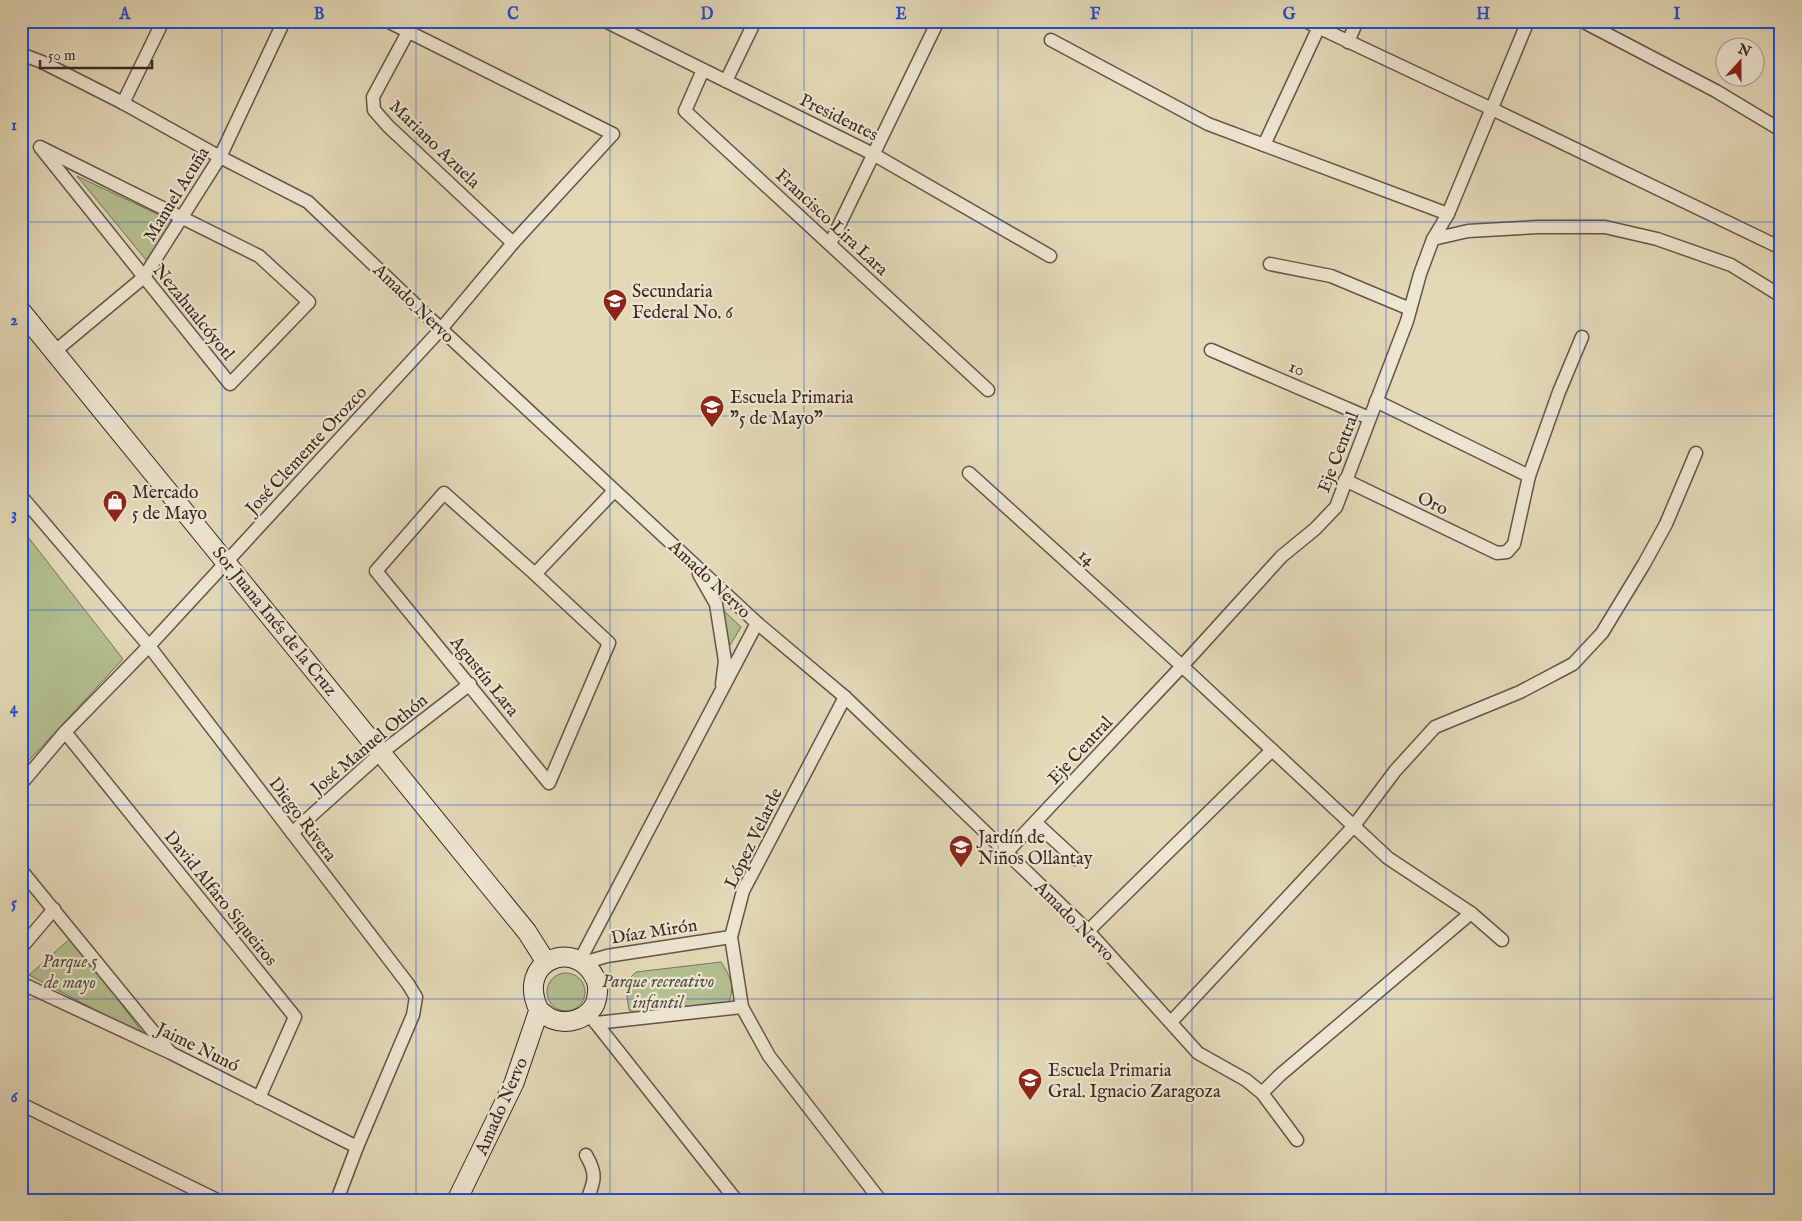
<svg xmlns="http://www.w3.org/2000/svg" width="1802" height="1221" viewBox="0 0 1802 1221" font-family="'IM FELL English',serif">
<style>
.green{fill:#b3bf8f;stroke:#767458}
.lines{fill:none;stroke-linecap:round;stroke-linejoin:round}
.minor-casing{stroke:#645547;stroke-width:15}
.secondary-casing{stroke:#392922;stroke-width:21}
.minor{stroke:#ede6d0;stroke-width:12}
.secondary{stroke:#ede6d0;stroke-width:19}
.grid{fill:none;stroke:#1d4ed8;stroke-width:1;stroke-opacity:0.55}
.labels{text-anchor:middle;stroke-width:4.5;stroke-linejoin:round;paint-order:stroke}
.street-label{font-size:18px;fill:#392922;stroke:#ede6d0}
.poi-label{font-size:18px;fill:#392922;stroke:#ede6d0;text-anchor:start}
.park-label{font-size:18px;font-style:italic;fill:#584e3d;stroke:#ede6d0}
.neatline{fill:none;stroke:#1d4ed8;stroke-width:2}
.grid-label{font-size:16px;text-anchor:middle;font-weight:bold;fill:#1d4ed8}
</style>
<rect width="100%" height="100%" fill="#e3d9b7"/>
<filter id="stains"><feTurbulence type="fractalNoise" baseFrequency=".004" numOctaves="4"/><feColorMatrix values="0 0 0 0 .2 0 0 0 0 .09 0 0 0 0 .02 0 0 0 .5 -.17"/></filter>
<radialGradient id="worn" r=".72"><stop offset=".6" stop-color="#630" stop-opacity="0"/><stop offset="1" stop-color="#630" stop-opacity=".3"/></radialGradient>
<g class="green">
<path d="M77,176L172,221L147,261Z"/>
<path d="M21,528L123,659L21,769Z"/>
<path d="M722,609L741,627L729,647Z"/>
<path d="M72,937L145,1036L29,975Z"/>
<path d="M721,962C731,977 736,989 727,1005L640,1015L629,1010L625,983L636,972Z"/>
<circle cx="566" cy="992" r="19"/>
</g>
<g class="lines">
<defs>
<g id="minor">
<path d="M605,21L873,154L1050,256"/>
<path d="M1305,21L1492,109L1781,248"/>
<path d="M1582,21L1716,91L1781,130"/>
<path d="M408,32L373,97L374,110L388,126L513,243"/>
<path d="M1051,40L1208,124L1448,214"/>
<path d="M1348,42L1357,21"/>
<path d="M21,54L42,62L123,103L220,157L308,202L441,329L757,623L845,697L1088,931L1198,1053L1246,1080L1262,1093L1297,1140"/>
<path d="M703,70L685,111L988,390"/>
<path d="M726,81L755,21"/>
<path d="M123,103L163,21"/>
<path d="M1264,145L1318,29"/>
<path d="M40,147L259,256L309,302L230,384Z"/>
<path d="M1433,239L1468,231L1538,227H1605L1657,239L1731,265L1781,296"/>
<path d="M830,244L938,21"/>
<path d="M1270,264L1331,276L1410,309"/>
<path d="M1211,350L1369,418"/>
<path d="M54,352L144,277L220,157L284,21"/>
<path d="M1376,401L1529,476"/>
<path d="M969,473L1182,666L1388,858L1471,913L1502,940"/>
<path d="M1345,480L1497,553L1507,552L1514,544L1529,476L1559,392L1582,337"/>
<path d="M444,493L535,574L609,643L549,783L376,571Z"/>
<path d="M21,496L149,646L408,984L416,997L413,1015L357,1147L337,1200"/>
<path d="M535,574L614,491"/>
<path d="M699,574L716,604L725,661L722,684"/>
<path d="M845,697L743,891L731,937L742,1007L769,1056L880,1200"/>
<path d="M65,732L295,1017L259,1098"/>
<path d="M21,784L65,732L149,646L441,329L513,243L613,134L387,21"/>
<path d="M1036,823L1075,859"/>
<path d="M292,833L381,753L470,684"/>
<path d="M1006,853L1182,666L1282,556L1315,529L1336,507L1407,321L1420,274L1433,239L1448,214L1528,21"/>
<path d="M21,870L169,1051"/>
<path d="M1088,931L1272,750"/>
<path d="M21,948L54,909"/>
<path d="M580,960L757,623"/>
<path d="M583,963L607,956L731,937"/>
<path d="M21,983L171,1053L357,1147"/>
<path d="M588,1013L736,1200"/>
<path d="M1171,1022L1353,827L1395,771L1435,727L1520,692L1573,664L1602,633L1644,564L1666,524L1696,453"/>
<path d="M596,1023L742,1007"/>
<path d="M1262,1093L1280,1075L1471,913"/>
<path d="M21,1104L217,1200"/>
<path d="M586,1155C597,1174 595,1180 587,1200"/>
</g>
<g id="secondary">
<path d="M21,311L527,932L546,962"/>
<path d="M457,1200L514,1083L539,1010C515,961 575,937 595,978C599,985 598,996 595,1004C587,1020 567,1025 552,1019C547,1017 543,1013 539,1010"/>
</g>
</defs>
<use href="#minor" class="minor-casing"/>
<use href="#secondary" class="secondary-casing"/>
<use href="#minor" class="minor"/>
<use href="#secondary" class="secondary"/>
</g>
<path class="grid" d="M222,21V1200M416,21V1200M610,21V1200M804,21V1200M998,21V1200M1192,21V1200M1386,21V1200M1580,21V1200M21,222H1781M21,416H1781M21,610H1781M21,805H1781M21,999H1781"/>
<defs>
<symbol id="school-pin" viewBox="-11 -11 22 30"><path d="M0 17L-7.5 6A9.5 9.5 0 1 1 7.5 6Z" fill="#8f2418" stroke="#ede6d0"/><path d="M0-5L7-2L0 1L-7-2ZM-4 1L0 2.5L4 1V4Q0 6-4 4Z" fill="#fff"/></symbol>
<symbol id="shop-pin" viewBox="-11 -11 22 30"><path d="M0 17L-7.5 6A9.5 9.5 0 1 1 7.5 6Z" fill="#8f2418" stroke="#ede6d0"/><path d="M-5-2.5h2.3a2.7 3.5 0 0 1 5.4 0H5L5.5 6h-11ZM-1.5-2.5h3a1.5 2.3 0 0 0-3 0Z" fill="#fff"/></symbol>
</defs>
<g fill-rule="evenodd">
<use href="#school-pin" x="601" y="287" width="28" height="38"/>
<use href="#school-pin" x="698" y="393" width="28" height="38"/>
<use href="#shop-pin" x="101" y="488" width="28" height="38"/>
<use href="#school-pin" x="947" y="833" width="28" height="38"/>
<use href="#school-pin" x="1016" y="1066" width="28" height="38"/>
</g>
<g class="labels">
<g class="street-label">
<text transform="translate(839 117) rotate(26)" y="6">Presidentes</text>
<text transform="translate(435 144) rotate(44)" y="6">Mariano Azuela</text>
<text transform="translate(176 194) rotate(-58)" y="6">Manuel Acuña</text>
<text transform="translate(832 222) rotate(43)" y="6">Francisco Lira Lara</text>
<text transform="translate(414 303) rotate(44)" y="6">Amado Nervo</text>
<text transform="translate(194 312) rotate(51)" y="6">Nezahualcóyotl</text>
<text transform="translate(1297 368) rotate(23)" y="6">10</text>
<text transform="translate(306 450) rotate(-47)" y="6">José Clemente Orozco</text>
<text transform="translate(1338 452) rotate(-69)" y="6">Eje Central</text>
<text transform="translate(1433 503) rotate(26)" y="6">Oro</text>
<text transform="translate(1087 557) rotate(42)" y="6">14</text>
<text transform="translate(710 579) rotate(43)" y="6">Amado Nervo</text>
<text transform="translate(275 621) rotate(51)" y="6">Sor Juana Inés de la Cruz</text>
<text transform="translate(485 676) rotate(51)" y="6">Agustín Lara</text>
<text transform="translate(369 744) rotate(-40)" y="6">José Manuel Othón</text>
<text transform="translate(1080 750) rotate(-47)" y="6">Eje Central</text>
<text transform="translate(303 819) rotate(53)" y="6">Diego Rivera</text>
<text transform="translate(753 838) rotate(-64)" y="6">López Velarde</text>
<text transform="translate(221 898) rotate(51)" y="6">David Alfaro Siqueiros</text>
<text transform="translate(1075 921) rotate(45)" y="6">Amado Nervo</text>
<text transform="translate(654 931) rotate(-9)" y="6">Díaz Mirón</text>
<text transform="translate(198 1047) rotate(26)" y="6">Jaime Nunó</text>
<text transform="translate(501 1106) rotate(-66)" y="6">Amado Nervo</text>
</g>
<g class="poi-label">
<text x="632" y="297">Secundaria<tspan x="632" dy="21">Federal No. 6</tspan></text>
<text x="730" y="403">Escuela Primaria<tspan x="730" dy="21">"5 de Mayo"</tspan></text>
<text x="132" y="498">Mercado<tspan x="132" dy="21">5 de Mayo</tspan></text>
<text x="978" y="843">Jardín de<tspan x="978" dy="21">Niños Ollantay</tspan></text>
<text x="1048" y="1076">Escuela Primaria<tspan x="1048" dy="21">Gral. Ignacio Zaragoza</tspan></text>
</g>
<g class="park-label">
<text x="70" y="967">Parque 5<tspan x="70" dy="21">de mayo</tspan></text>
<text x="658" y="987">Parque recreativo<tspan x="658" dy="21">infantil</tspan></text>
</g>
</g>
<rect width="1802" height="1221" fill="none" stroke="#e3d9b7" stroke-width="55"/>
<g transform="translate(1740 62) rotate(21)"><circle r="24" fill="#ede6d0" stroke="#a59a8a"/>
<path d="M0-4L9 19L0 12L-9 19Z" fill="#8f2418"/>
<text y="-8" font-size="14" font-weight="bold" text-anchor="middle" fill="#392922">N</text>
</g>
<path d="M40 60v8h112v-8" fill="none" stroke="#392922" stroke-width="2.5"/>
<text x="48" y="60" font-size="15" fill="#392922" stroke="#ede6d0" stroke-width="4" paint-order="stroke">50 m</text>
<rect x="28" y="28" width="1746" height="1166" class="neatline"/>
<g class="grid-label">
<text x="125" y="19">A</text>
<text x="319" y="19">B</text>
<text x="513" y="19">C</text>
<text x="707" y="19">D</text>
<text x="901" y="19">E</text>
<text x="1095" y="19">F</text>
<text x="1289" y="19">G</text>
<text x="1483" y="19">H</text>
<text x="1677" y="19">I</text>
<text x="14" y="130">1</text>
<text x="14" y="325">2</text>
<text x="14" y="519">3</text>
<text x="14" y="713">4</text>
<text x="14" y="908">5</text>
<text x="14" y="1102">6</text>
</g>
<rect width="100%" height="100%" filter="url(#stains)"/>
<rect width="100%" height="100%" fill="url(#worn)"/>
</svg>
